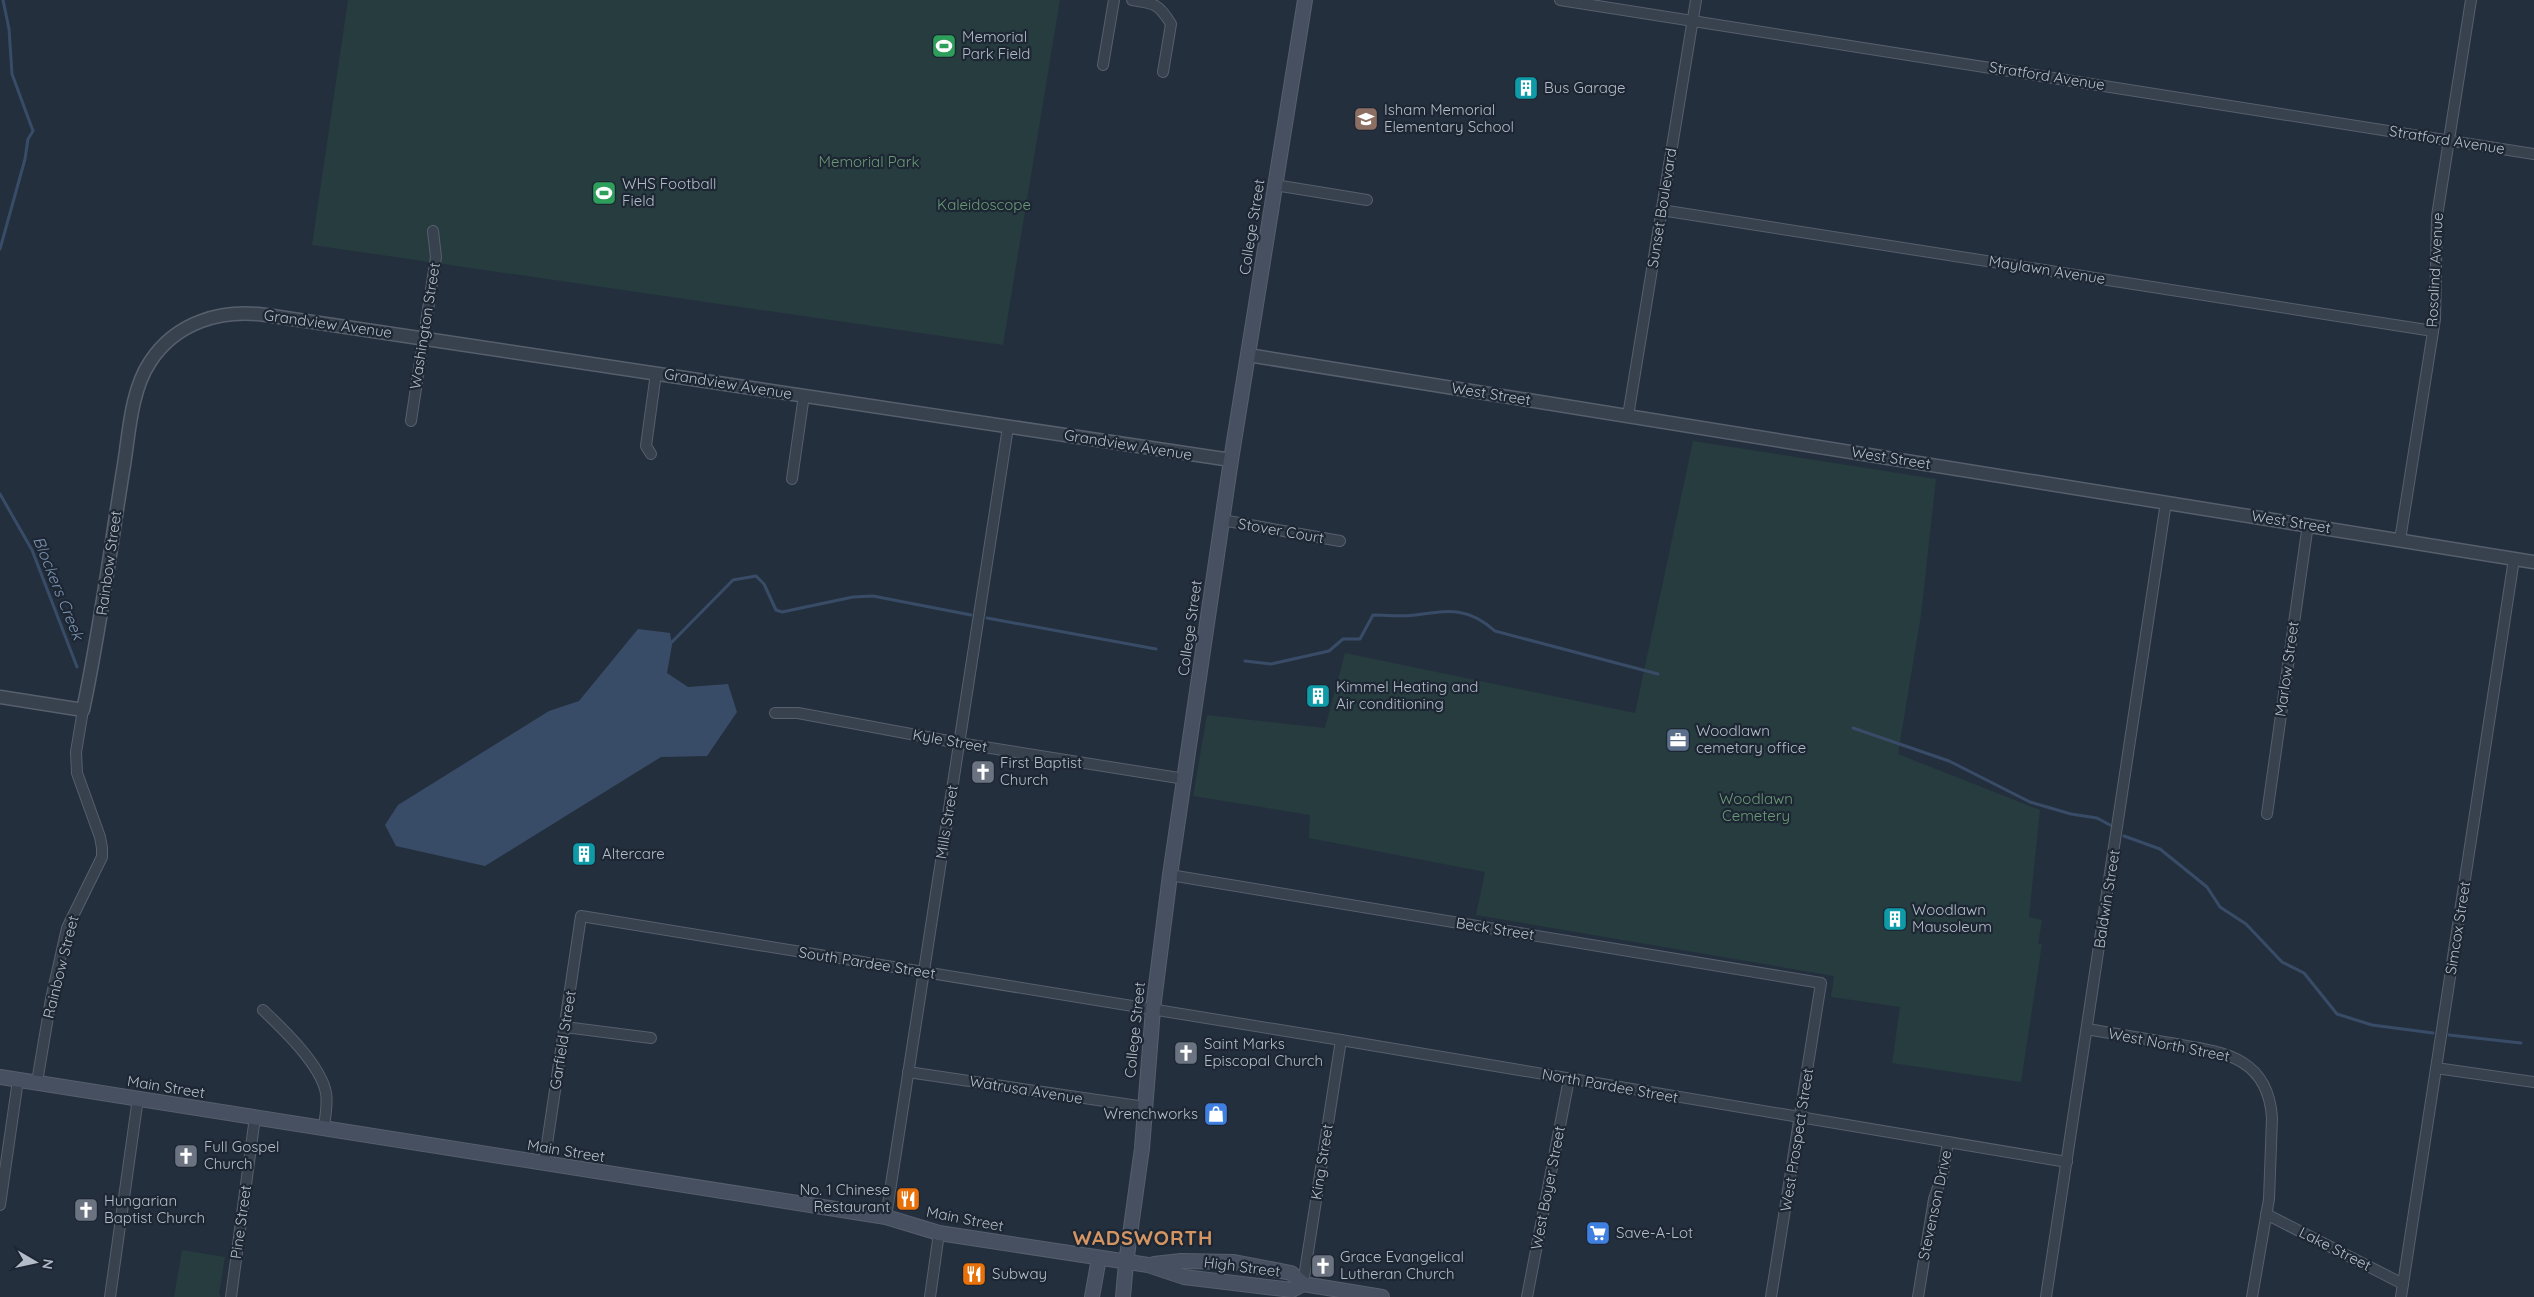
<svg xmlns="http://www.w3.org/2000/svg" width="2534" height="1297" viewBox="0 0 2534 1297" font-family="Quicksand,sans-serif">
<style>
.green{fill:#263c3f}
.water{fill:#394c67}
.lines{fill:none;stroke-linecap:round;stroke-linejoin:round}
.stream{stroke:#394c67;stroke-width:3}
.minor-casing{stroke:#565f6c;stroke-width:12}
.tertiary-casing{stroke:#565f6c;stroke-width:15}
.secondary-casing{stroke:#565f6c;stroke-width:16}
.minor{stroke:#38414e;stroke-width:10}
.tertiary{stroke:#38414e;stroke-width:12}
.secondary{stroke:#465061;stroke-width:14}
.labels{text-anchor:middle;stroke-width:4.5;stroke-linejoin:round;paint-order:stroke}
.poi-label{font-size:15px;fill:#b4bcc9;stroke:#1d2633;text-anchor:start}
.street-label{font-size:15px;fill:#b4bcc9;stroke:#1d2633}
.park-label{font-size:15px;fill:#6b9a76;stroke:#1d2633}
.water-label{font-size:16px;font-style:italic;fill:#7c92b1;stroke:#1d2633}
.district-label{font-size:20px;font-weight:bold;letter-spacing:1px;fill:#d59563;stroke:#1d2633}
</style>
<rect width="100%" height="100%" fill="#242f3e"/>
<g class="green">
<path d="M348,0H1060L1003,345L312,245Z"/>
<path d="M1693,441L1936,479L1921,615L1898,754L2040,810L2029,917L2042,920L2038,944H2042L2021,1082L1892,1063L1900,1007L1831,997L1834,976L1476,915L1485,872L1309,838L1310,815L1193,796L1207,715L1325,728L1345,653L1635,713Z"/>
<path d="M182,1250L225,1257L219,1294L221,1297H174Z"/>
</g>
<path class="water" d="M638,629L670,633L672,645L667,673L688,687L728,684L737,712L707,756L661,757L485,866L396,846L385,825L398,805L549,711L579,701Z"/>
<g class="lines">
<g class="stream">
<path d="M0,249L25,159L28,139L33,131L12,74L9,29L3,0"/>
<path d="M0,494L32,550L77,667"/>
<path d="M987,618L1156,649"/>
<path d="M672,642L733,580L756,576L764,584L776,610L782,612L853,597L873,596L971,615"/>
<path d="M1245,661L1271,664L1329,651L1343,639H1360L1373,615C1387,615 1402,617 1416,615C1450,610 1468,607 1495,631L1658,674"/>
<path d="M1853,728L1949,761L2030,802L2071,814L2097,818L2110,825"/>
<path d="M2124,836L2160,849L2207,887L2220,907L2246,924L2282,962L2304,973L2337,1014L2372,1025L2433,1033"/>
<path d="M2449,1035L2521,1043"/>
</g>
<defs>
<g id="minor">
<path d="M1132,0C1154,3 1159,4 1171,24L1163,72"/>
<path d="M1560,0L2534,154"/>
<path d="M1103,65L1114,0"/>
<path d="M1275,185L1367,200"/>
<path d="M1661,210L2433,331"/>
<path d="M1628,416L1696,0"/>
<path d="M411,421L436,257L433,231"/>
<path d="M651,454L646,446L656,373"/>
<path d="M792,479L804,395"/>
<path d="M1222,520L1340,541"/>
<path d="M2400,540L2435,319L2437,216L2471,0"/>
<path d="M775,713H798L959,743L1185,779"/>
<path d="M2267,814L2308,524"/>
<path d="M1170,875L1821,983L1771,1297"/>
<path d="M263,1010C283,1029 321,1065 326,1093C328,1104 325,1116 324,1128"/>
<path d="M565,1027L651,1038"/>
<path d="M2087,1029C2115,1034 2142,1038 2170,1043C2221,1052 2268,1055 2272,1118L2269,1199L2252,1297"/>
<path d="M2436,1068L2534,1082"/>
<path d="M908,1072L1145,1107"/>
<path d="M37,1082L51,999L67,928L102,857V848L100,837L77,773L76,752L83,710"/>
<path d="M544,1164L581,916L1341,1040L2067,1162"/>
<path d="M0,1205L18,1080"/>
<path d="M2266,1214L2403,1284"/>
<path d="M886,1217L1008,427"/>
<path d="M1303,1284L1341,1040"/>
<path d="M110,1297L138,1098"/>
<path d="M231,1297L255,1117"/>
<path d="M930,1297L939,1233"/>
<path d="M1527,1297L1569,1079"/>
<path d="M1918,1297L1934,1199L1943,1173L1948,1142"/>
<path d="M2046,1297L2166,502"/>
<path d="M2401,1297L2514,559"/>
</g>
<g id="tertiary">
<path d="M1248,355L2534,562"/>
<path d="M0,697L83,710C100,631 110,551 123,471C129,437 130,392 150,362C176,322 221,309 266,315L1231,460"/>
</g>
<g id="secondary">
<path d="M0,1077L886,1217L939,1233L1148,1265L1184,1277L1292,1290L1303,1284"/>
<path d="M1154,1264L1181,1261L1234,1262L1291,1273L1303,1284L1382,1297"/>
<path d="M1092,1297L1099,1258"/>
<path d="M1123,1297L1126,1263L1142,1148L1153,1009L1170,875L1231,460L1305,0"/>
</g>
</defs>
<use href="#minor" class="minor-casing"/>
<use href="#tertiary" class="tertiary-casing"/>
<use href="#secondary" class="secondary-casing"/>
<use href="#minor" class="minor"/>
<use href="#tertiary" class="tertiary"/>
<use href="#secondary" class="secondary"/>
</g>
<defs>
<symbol id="stadium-square" viewBox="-11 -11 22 22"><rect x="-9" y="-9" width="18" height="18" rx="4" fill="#2e9e5b" stroke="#1d2633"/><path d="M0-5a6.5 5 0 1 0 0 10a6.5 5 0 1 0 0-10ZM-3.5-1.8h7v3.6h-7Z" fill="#fff"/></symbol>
<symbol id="building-square" viewBox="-11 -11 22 22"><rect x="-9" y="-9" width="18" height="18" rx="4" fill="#0f9aa8" stroke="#1d2633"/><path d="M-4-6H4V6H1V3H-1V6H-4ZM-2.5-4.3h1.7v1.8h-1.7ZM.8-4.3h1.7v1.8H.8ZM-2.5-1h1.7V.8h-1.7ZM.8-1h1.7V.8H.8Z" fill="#fff"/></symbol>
<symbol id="school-square" viewBox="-11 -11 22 22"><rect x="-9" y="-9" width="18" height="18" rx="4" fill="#8d6e63" stroke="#1d2633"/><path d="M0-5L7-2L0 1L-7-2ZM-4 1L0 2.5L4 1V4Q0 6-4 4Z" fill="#fff"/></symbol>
<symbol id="office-square" viewBox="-11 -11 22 22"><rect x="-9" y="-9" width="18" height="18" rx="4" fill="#5c6f8a" stroke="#1d2633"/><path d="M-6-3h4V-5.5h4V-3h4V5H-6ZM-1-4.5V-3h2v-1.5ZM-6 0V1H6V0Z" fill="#fff"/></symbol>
<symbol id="church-square" viewBox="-11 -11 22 22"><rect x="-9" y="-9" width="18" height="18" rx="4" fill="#6b7280" stroke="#1d2633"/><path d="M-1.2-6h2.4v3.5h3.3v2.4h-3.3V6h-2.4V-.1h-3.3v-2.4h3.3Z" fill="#fff"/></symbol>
<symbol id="shop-square" viewBox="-11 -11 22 22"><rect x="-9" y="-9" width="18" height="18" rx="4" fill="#3f7fe0" stroke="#1d2633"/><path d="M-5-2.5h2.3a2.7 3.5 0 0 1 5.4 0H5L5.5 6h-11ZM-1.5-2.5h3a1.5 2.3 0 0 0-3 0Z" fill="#fff"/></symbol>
<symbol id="restaurant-square" viewBox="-11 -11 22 22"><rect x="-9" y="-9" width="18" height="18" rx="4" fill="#e8710a" stroke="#1d2633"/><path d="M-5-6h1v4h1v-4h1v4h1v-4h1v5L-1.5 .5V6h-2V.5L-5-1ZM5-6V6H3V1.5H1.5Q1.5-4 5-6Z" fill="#fff"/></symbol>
<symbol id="supermarket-square" viewBox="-11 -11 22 22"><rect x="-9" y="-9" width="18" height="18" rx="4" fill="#3f7fe0" stroke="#1d2633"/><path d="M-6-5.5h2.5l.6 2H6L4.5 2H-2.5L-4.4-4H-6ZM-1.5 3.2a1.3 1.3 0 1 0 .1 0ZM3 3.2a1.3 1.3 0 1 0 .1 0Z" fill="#fff"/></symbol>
</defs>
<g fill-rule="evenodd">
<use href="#stadium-square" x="930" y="32" width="28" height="28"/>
<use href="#building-square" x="1512" y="74" width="28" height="28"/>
<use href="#school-square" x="1352" y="105" width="28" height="28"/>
<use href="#stadium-square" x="590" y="179" width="28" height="28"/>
<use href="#building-square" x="1304" y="682" width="28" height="28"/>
<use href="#office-square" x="1664" y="726" width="28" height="28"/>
<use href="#church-square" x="969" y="758" width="28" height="28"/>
<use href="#building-square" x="570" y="840" width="28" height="28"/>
<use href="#building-square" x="1881" y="905" width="28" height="28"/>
<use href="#church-square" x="1172" y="1039" width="28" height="28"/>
<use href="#shop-square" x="1202" y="1100" width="28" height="28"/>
<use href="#church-square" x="172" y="1142" width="28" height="28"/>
<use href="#restaurant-square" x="894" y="1185" width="28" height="28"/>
<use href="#church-square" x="72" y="1196" width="28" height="28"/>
<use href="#supermarket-square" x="1584" y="1219" width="28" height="28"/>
<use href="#church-square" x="1309" y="1252" width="28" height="28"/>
<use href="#restaurant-square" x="960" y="1260" width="28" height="28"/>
</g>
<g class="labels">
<g class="poi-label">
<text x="962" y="42">Memorial<tspan x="962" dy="17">Park Field</tspan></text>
<text x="1544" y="93">Bus Garage</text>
<text x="1384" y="115">Isham Memorial<tspan x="1384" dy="17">Elementary School</tspan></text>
<text x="622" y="189">WHS Football<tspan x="622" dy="17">Field</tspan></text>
<text x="1336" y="692">Kimmel Heating and<tspan x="1336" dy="17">Air conditioning</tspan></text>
<text x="1696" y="736">Woodlawn<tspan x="1696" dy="17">cemetary office</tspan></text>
<text x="1000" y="768">First Baptist<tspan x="1000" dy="17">Church</tspan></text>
<text x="602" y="859">Altercare</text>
<text x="1912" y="915">Woodlawn<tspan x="1912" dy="17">Mausoleum</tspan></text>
<text x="1204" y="1049">Saint Marks<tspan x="1204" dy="17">Episcopal Church</tspan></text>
<text x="1198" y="1119" text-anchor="end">Wrenchworks</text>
<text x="204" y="1152">Full Gospel<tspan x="204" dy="17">Church</tspan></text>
<text x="890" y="1195" text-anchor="end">No. 1 Chinese<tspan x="890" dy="17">Restaurant</tspan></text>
<text x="104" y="1206">Hungarian<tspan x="104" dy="17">Baptist Church</tspan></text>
<text x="1616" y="1238">Save-A-Lot</text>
<text x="1340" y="1262">Grace Evangelical<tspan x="1340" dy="17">Lutheran Church</tspan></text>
<text x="992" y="1279">Subway</text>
</g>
<g class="street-label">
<text transform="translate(2047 76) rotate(9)" y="5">Stratford Avenue</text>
<text transform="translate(2447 140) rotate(9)" y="5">Stratford Avenue</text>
<text transform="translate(1662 208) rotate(-81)" y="5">Sunset Boulevard</text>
<text transform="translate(1252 227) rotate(-81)" y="5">College Street</text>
<text transform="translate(2047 270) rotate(9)" y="5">Maylawn Avenue</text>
<text transform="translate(2435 270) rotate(-87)" y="5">Rosalind Avenue</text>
<text transform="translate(328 324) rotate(8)" y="5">Grandview Avenue</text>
<text transform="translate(425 326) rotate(-81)" y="5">Washington Street</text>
<text transform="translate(728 384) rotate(9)" y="5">Grandview Avenue</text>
<text transform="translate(1491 394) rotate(9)" y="5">West Street</text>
<text transform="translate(1128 445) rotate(9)" y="5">Grandview Avenue</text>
<text transform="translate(1891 458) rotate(9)" y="5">West Street</text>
<text transform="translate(2291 522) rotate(9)" y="5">West Street</text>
<text transform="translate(1281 531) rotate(10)" y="5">Stover Court</text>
<text transform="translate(109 563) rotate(-82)" y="5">Rainbow Street</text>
<text transform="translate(1190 628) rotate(-82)" y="5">College Street</text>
<text transform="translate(2287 669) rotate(-82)" y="5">Marlow Street</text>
<text transform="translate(950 741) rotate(10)" y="5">Kyle Street</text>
<text transform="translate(947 822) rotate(-81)" y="5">Mills Street</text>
<text transform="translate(2107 899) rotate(-81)" y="5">Baldwin Street</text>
<text transform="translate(2458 928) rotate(-81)" y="5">Simcox Street</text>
<text transform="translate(1495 929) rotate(9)" y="5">Beck Street</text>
<text transform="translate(867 963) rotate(9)" y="5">South Pardee Street</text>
<text transform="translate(61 967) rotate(-76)" y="5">Rainbow Street</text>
<text transform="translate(1135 1030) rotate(-84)" y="5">College Street</text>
<text transform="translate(563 1040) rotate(-81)" y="5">Garfield Street</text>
<text transform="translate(2169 1045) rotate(11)" y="5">West North Street</text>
<text transform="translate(1610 1086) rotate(10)" y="5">North Pardee Street</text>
<text transform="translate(166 1087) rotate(9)" y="5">Main Street</text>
<text transform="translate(1026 1090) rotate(9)" y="5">Watrusa Avenue</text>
<text transform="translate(1797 1140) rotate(-81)" y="5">West Prospect Street</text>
<text transform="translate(566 1151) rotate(9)" y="5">Main Street</text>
<text transform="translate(1322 1162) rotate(-81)" y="5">King Street</text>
<text transform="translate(1548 1188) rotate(-79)" y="5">West Boyer Street</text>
<text transform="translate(1935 1205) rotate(-78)" y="5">Stevenson Drive</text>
<text transform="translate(965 1219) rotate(11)" y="5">Main Street</text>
<text transform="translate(241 1222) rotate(-82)" y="5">Pine Street</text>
<text transform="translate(2335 1249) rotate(27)" y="5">Lake Street</text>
<text transform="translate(1242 1267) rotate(7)" y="5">High Street</text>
</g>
<g class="park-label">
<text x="869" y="167">Memorial Park</text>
<text x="984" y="210">Kaleidoscope</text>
<text x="1756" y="804">Woodlawn<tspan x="1756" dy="17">Cemetery</tspan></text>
</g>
<g class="water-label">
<text transform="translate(59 588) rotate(68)" y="6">Blockers Creek</text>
</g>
<g class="district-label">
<text x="1143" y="1245">WADSWORTH</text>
</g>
</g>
<g transform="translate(35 1262) rotate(99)" stroke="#1d2633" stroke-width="4" paint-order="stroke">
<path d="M0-4L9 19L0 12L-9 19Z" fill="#b4bcc9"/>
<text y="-8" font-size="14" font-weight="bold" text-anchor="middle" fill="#b4bcc9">N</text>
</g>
</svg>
